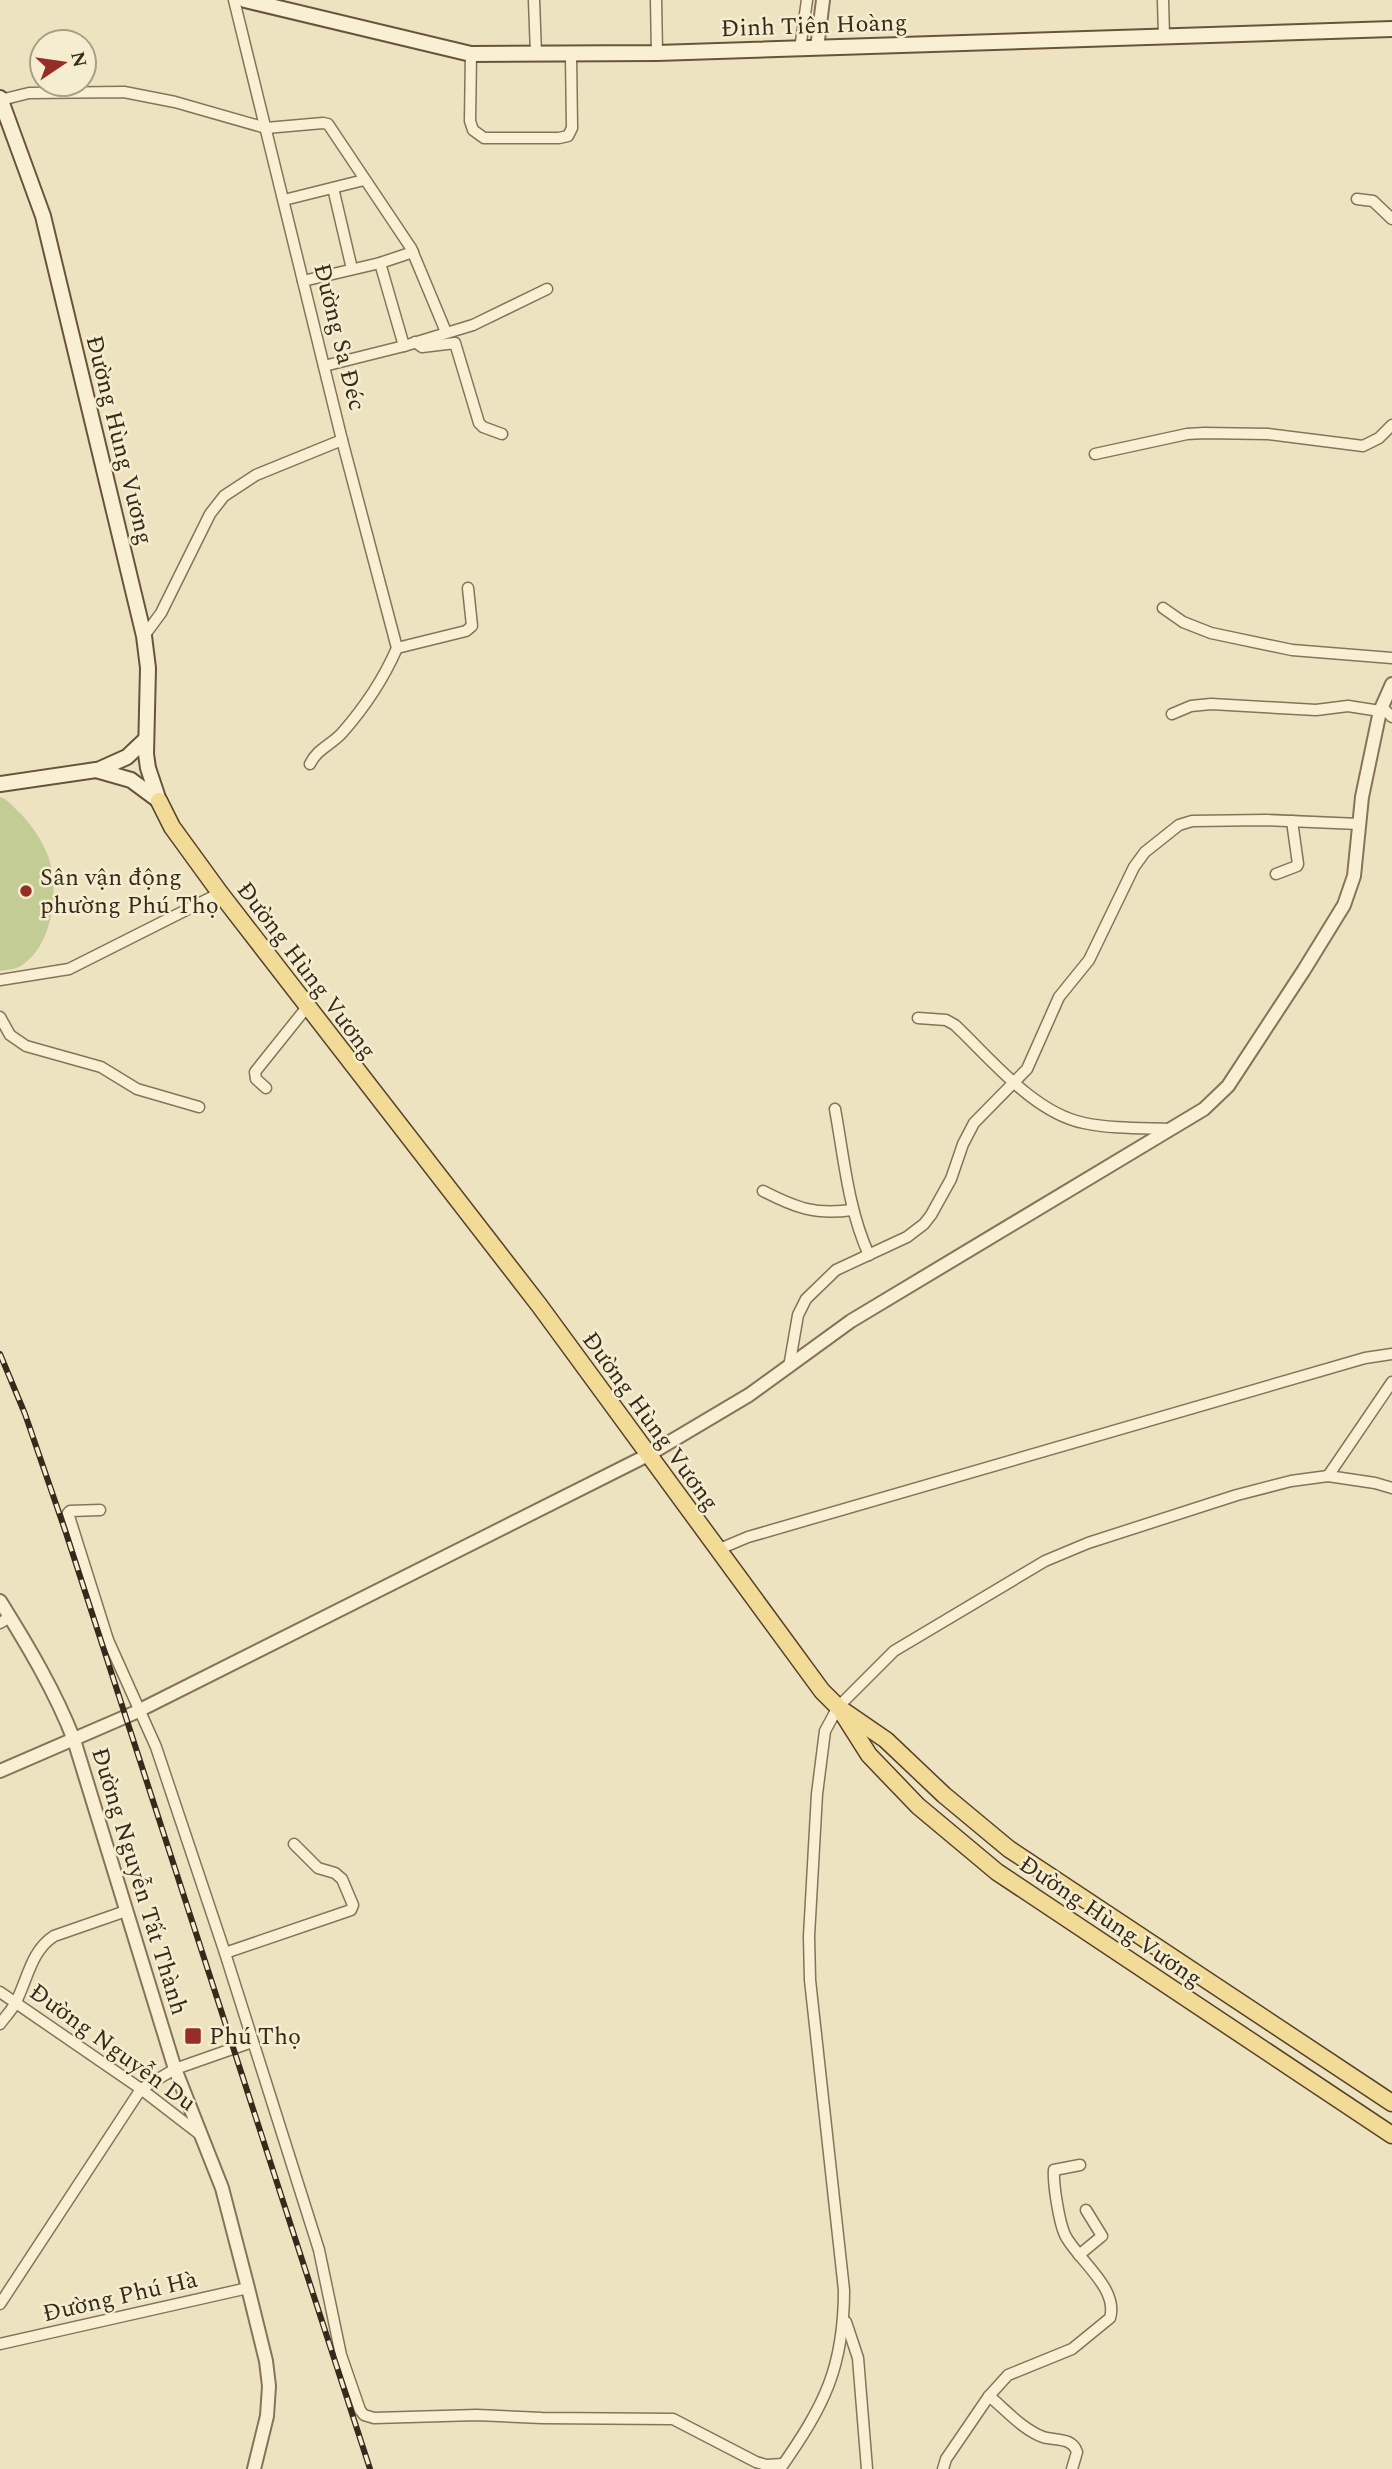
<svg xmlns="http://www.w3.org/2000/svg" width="1392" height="2469" viewBox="0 0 1392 2469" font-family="Spectral,serif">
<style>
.green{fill:#c2cc94}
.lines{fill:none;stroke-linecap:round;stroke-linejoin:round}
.minor-casing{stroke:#877358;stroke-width:13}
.tertiary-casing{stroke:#877358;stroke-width:16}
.secondary-casing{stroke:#69543b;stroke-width:18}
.primary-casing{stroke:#54412c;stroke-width:19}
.minor{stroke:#f9f0d3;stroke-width:10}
.tertiary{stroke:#f9f0d3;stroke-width:12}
.secondary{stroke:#f9f0d3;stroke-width:14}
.primary{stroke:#f2db96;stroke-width:16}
.rail-casing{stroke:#362a1c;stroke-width:6}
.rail{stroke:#f5edcf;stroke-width:3.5;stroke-dasharray:10;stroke-linecap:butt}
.poi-dot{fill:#962d27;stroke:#f5edcf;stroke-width:2.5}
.labels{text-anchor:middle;stroke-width:5;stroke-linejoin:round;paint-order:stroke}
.street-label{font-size:24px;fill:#362a1c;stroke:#f5edcf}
.poi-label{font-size:24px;fill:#362a1c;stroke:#f5edcf;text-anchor:start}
</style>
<rect width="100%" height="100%" fill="#eee3c0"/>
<path class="green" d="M0,797C9,800 14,808 21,814C34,828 47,847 51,866C58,898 51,947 21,966C16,969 6,970 0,971Z"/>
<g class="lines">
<defs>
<g id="minor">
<path d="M234,0L342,440L397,648C384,678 364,708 342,733C331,745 317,749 310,764"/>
<path d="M534,0L536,54"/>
<path d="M656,0L657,53"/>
<path d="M1163,0L1164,36"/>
<path d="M800,49L807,0"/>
<path d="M471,54L470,121L473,130L484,138H559L568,136L572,128L571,55"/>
<path d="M1,100L29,93L124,92L175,102L266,128L323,123L328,124L411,248L446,332"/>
<path d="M333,188L352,269"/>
<path d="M1357,199L1373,201L1392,219"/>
<path d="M284,200L364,180"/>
<path d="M380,263L404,346"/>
<path d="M303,281L380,263L413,252"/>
<path d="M415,342L422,347L455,343L479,423L483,427L502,434"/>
<path d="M324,366L404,346L473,325L547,289"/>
<path d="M1095,454L1187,434L1204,433L1268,434L1363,446L1379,438L1392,425"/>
<path d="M1163,608L1183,622L1211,633L1292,650L1392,658"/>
<path d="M144,636L161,613L210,514L224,496L256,475L342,440"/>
<path d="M397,648L466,631L472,626L468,588"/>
<path d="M1382,707L1392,717"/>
<path d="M1172,714L1191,706L1211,704L1316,710L1348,706L1380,711"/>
<path d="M1276,874L1297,866L1298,864L1292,821"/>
<path d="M0,980L69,969L220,893"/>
<path d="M0,1017L10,1035L26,1046L101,1067L137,1089L199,1107"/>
<path d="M918,1018L946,1020L955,1025C991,1059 1034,1113 1084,1123C1112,1129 1142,1128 1171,1129"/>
<path d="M266,1088L256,1079L255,1072L307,1007"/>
<path d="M835,1109C844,1158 848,1209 869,1255"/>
<path d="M763,1191C796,1208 815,1215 852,1210"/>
<path d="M789,1367L798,1315L806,1299L836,1270L907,1237L924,1224L931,1215L951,1179L963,1144L974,1123L1027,1069L1059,997L1089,960L1134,867L1145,852L1179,825L1192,821L1267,820L1359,824"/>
<path d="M1328,1476L1392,1382"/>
<path d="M100,1510L70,1511L68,1513L108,1640L156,1747L225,1953L319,2250L341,2355L360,2410L364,2415L374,2418L477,2415L542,2418L673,2419L756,2462L766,2465L783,2464"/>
<path d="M717,1550L748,1537L1365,1358L1392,1354"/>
<path d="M0,1623L10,1617"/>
<path d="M225,1953L351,1910L353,1905L342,1879L335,1873L318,1868L294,1844"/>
<path d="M0,1992L141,2089L202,2136"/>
<path d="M0,2024C5,2017 12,2010 16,2002C28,1978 31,1951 54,1936L126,1911"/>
<path d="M1079,2255L1102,2236L1086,2210"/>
<path d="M0,2304L141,2089L175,2069L252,2042"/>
<path d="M846,2322L858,2358L867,2469"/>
<path d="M0,2344L248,2288"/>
<path d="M989,2396C1005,2409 1023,2430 1043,2437C1056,2441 1072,2437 1077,2452L1072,2469"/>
<path d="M780,2469C824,2406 844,2368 844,2290L810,1980L809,1936L817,1794L825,1731L838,1707L894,1651L1045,1561L1088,1543L1237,1495L1291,1481L1328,1476L1375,1483L1392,1488"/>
<path d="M943,2469L946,2459L989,2396L1008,2375L1072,2349L1110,2318C1119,2288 1077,2259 1065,2235C1059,2222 1053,2184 1054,2170L1080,2165"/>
</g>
<g id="tertiary">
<path d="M817,48L823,0"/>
<path d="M0,1601C28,1646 55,1691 74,1740L175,2069L222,2188L248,2288L266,2361L269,2386L267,2416L254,2469"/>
<path d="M0,1771L134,1713L648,1455L749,1395L851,1321L1204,1109L1228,1086L1304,970L1344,905L1354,876L1362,797L1380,711L1392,684"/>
</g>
<g id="secondary">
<path d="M245,0L471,54L657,53L1392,29"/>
<path d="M0,98L43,216L144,636L148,668L146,754L148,768L159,801"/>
<path d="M98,770L127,757L146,739"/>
<path d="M0,784L96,770L131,780L158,800"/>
</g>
<g id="primary">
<path d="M159,801L172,827L220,893L539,1305L822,1691L838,1707L886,1740L944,1795L1009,1849L1392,2103"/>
<path d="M843,1714L869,1755L918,1806L997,1872L1392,2135"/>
</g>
</defs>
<use href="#minor" class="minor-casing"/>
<use href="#tertiary" class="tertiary-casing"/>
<use href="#secondary" class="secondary-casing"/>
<use href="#primary" class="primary-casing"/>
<use href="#minor" class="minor"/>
<use href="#tertiary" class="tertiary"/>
<use href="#secondary" class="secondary"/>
<use href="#primary" class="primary"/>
<defs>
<path id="rail" d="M0,1354L25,1414L66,1533L370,2469"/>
</defs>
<use href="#rail" class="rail-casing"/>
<use href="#rail" class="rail"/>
</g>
<g class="poi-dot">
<circle cx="26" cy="891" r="7"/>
<rect x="184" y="2027" width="18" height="18" rx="3.5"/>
</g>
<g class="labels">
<g class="street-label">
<text transform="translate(814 25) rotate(-2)" y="8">Đinh Tiên Hoàng</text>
<text transform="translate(340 337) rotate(76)" y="8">Đường Sa Đéc</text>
<text transform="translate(120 440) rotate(76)" y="8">Đường Hùng Vương</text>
<text transform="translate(307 970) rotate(53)" y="8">Đường Hùng Vương</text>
<text transform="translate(651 1421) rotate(54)" y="8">Đường Hùng Vương</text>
<text transform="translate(140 1881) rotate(73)" y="8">Đường Nguyễn Tất Thành</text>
<text transform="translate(1111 1921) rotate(34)" y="8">Đường Hùng Vương</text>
<text transform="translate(113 2047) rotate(36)" y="8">Đường Nguyễn Du</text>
<text transform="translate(120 2296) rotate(-13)" y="8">Đường Phú Hà</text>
</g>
<g class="poi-label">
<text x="40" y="885">Sân vận động<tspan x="40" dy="28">phường Phú Thọ</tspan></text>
<text x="209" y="2044">Phú Thọ</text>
</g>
</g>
<g transform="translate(63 63) rotate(77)"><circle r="33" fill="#f5edcf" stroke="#a99f87" stroke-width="2"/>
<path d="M0-5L12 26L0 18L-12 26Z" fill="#962d27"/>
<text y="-10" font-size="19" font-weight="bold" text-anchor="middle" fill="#362a1c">N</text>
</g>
</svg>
